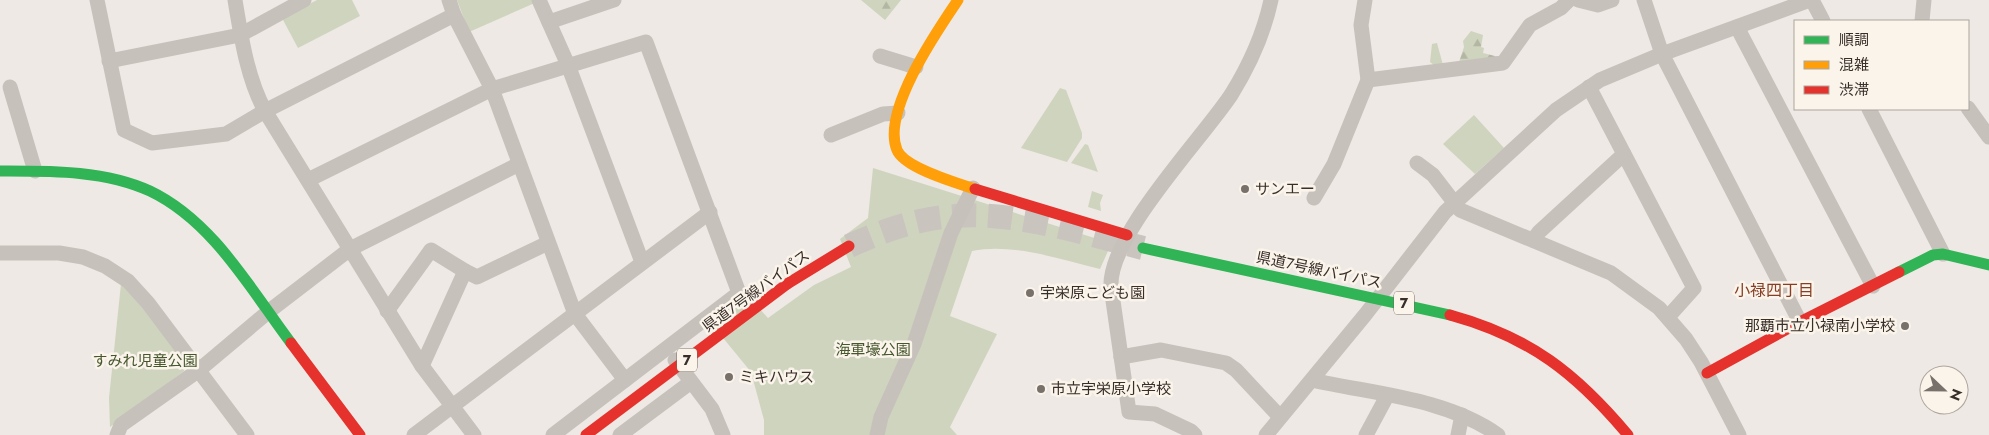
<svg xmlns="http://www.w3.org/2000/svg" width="1989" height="435" viewBox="0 0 1989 435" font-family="Jost,'Noto Sans JP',sans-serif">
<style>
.green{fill:#cfd4be}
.forest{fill:url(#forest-firs)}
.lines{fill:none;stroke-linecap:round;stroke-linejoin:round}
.primary-tunnel{stroke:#cac4bf;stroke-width:24;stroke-dasharray:24 12;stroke-linecap:butt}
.street{stroke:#c7c1bc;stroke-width:15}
.fast{stroke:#30b455;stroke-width:11}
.slow{stroke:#ff9f0a;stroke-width:11}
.jam{stroke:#e5322d;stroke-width:11}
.jam-bridge{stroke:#e5322d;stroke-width:11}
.poi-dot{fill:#78706b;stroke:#faf4eb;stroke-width:2}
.labels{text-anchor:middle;stroke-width:5;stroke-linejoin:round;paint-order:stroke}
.shield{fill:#faf4eb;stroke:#736a64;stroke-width:1}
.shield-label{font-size:14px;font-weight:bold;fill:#392f2a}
.poi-label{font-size:15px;fill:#392f2a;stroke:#faf4eb;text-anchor:start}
.street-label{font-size:15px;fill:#392f2a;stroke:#faf4eb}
.park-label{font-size:15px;fill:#46572e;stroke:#faf4eb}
.neighbourhood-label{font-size:16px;fill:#873e24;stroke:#faf4eb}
</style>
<defs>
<pattern id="forest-firs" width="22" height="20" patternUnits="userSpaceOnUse" patternTransform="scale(1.25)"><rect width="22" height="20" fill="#cfd4be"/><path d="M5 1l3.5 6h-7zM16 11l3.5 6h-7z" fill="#b2b6a3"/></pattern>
</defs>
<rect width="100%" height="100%" fill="#eee9e4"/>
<g class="green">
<path d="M317,0H352L360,16L298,48L282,18Z"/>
<path d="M457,0H536L537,2L469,32Z"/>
<path d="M1437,43L1443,65L1435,66L1430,62L1432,44Z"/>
<path d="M1060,88L1066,90L1082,133V138L1067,162L1021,148Z"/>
<path d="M1474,115L1504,148L1475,174L1443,144Z"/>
<path d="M1085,144L1088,145L1098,172L1071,163Z"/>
<path d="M873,168L1104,241L1108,251L1100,269C1058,259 1014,243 972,251L950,316L997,334L950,427L957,435H764V420L751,372L710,322L747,295L768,318L814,285L851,267L840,239L868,218Z"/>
<path d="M1092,191L1103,195L1100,203L1101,211L1088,207Z"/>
<path d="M121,284L141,302L186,360L184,371L110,427L109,398Z"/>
</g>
<g class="forest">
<path d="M861,0H901L885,20Z"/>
<path d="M1471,31L1483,35L1481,47L1484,48L1483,53L1499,57L1459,62L1464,47L1463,41Z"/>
</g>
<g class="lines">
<path class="primary-tunnel" d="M849,246C882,231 918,218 955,216C1014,211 1087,234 1143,248"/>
<g class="street">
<path d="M97,0L124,130L152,143L226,134L265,111L454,15"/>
<path d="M235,0C241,36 247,78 265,111L422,366L474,435"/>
<path d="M539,0L568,65L642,262"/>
<path d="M1578,0L1598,5L1612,0"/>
<path d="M1644,0L1662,54L1800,322"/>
<path d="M1812,0L1823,21"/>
<path d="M1922,21L1924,0"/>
<path d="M549,22L614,0"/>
<path d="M1737,27L1873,286"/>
<path d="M880,56L916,67"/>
<path d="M109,61L240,35L304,0"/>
<path d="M1368,80L1503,63L1530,25L1561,8L1569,0"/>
<path d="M10,87L35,171"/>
<path d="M1589,87L1694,288L1668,317"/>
<path d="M1968,108L1989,137"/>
<path d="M1869,109L1943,254"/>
<path d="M831,135L883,114L898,113"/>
<path d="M1417,163L1433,175L1460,210L1611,273L1659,308L1686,339L1701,362L1739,435"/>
<path d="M308,180L492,89L646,42L739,293L625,380L575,314L492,89L454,15L449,0"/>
<path d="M1314,198L1334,164L1368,80L1361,25L1365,0"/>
<path d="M1533,240L1539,232L1624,154"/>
<path d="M0,253H59L83,257L105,266L128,281L148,303L247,435"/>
<path d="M387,311L431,250L465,271"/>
<path d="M1121,357L1161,350L1226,363L1236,370L1280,417"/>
<path d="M675,360L712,409L723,435"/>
<path d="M422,366L465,271L477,277L548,243"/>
<path d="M1312,380C1373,394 1446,398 1498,435"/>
<path d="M117,435L121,425L199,370L268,312L350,249L519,164"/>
<path d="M414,435L710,212"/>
<path d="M553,435L625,380"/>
<path d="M620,435L691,382"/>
<path d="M877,435L881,417L914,344L951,233L973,188"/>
<path d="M1195,435L1191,431L1155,414L1129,412L1111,287C1108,236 1201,140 1231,95C1249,66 1264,33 1271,0"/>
<path d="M1266,435L1365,315L1445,212L1556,110L1600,80L1662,54L1810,0"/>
<path d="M1366,435L1387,396"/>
<path d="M1458,435L1462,415"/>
</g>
<g class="fast">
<path d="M0,171C50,171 104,170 150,191C213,221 251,290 291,343"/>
<path d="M1143,248L1450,315"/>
<path d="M1899,272L1933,255L1943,254L1989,265"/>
</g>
<path class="slow" d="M958,0C937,31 881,112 897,150C904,168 957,183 975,189"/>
<g class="jam">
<path d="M975,189L1127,235"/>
<path d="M787,284L849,246"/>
<path d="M1450,315C1530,337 1576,373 1628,435"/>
<path d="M291,343L360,435"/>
<path d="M1707,373L1800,322L1899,272"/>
</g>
<path class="jam-bridge" d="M586,435L787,284"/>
</g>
<g class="poi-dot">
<circle cx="1245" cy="189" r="5"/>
<circle cx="1030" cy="293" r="5"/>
<circle cx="1905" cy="326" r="5"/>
<circle cx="729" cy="377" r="5"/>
<circle cx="1041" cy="389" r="5"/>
</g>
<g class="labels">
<g class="shield">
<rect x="1394" y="291.5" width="20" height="23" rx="4"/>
<rect x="677" y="348.5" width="20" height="23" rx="4"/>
</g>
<g class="shield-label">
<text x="1404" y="308">7</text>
<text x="687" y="365">7</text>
</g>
<g class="poi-label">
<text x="1255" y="194">サンエー</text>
<text x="1040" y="298">宇栄原こども園</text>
<text x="1895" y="331" text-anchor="end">那覇市立小禄南小学校</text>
<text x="739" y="382">ミキハウス</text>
<text x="1051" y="394">市立宇栄原小学校</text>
</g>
<g class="street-label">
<text transform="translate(1319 270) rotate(12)" y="5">県道7号線バイパス</text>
<text transform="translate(756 291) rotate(-36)" y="5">県道7号線バイパス</text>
</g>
<g class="park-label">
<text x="873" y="355">海軍壕公園</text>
<text x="145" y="366">すみれ児童公園</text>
</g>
<g class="neighbourhood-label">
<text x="1774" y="296">小禄四丁目</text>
</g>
</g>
<rect x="1794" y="20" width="175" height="90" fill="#faf4eb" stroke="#ada59e"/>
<rect x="1804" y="36" width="25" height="8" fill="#30b455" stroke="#ada59e"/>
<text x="1839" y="45" font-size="15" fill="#392f2a">順調</text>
<rect x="1804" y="61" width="25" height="8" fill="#ff9f0a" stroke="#ada59e"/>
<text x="1839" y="70" font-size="15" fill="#392f2a">混雑</text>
<rect x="1804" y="86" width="25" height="8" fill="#e5322d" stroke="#ada59e"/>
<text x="1839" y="95" font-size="15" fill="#392f2a">渋滞</text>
<g transform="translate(1944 390) rotate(112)"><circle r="24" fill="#faf4eb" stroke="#ada59e"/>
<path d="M0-4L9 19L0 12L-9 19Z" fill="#78706b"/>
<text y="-8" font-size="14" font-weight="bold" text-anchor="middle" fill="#392f2a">N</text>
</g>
</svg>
